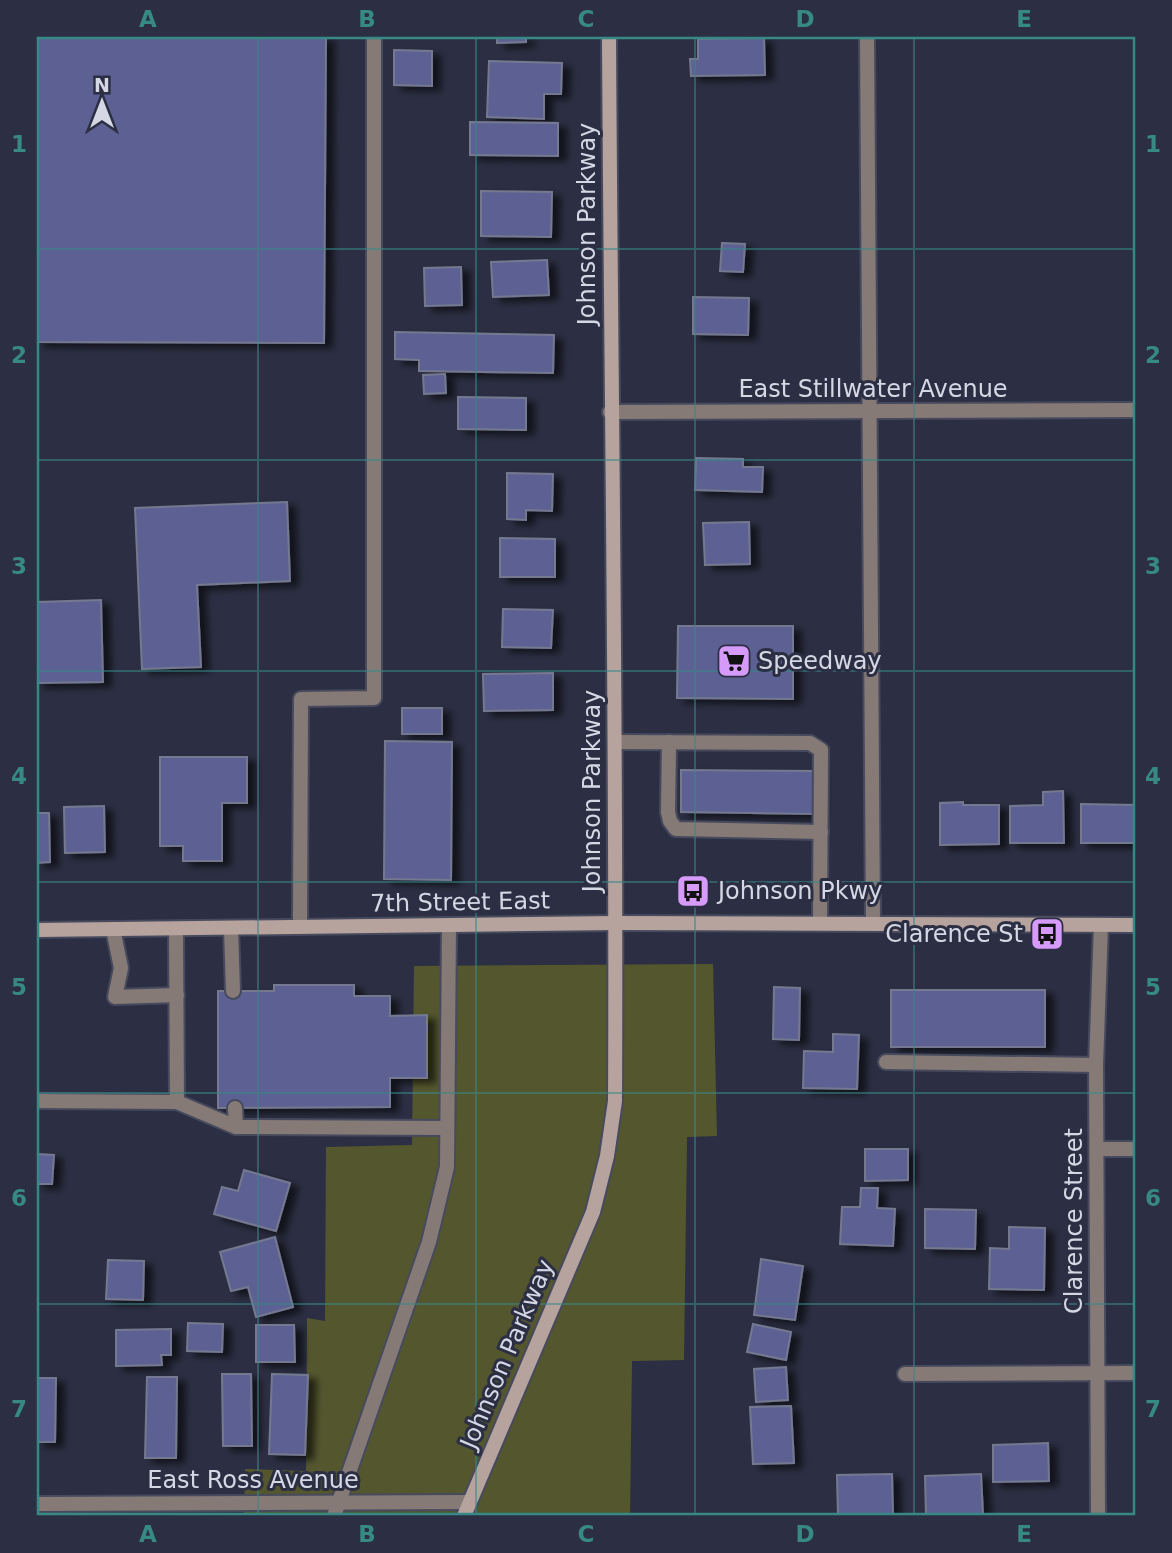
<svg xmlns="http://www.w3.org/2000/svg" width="1172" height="1553" viewBox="0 0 1172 1553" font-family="'DejaVu Sans',sans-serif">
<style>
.green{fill:#54572e}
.building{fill:#5b6193;stroke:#757990;stroke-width:2;filter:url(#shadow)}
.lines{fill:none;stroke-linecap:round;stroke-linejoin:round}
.lane-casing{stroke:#474a5d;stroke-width:18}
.street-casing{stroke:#474a5d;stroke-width:18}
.secondary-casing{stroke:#474a5d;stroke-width:18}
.lane{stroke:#867a77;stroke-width:14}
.street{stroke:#867a77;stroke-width:14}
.secondary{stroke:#b7a39e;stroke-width:14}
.grid{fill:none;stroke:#378986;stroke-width:2;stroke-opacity:0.55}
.labels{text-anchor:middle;stroke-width:6;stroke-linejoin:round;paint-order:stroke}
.street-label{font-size:24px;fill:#d5d7e4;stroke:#2c2f43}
.poi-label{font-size:24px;fill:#d5d7e4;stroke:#2c2f43;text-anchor:start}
.neatline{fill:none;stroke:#378986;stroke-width:2.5}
.grid-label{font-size:23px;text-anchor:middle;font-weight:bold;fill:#378986}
</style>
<defs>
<filter id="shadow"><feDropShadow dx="8" dy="4.5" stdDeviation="3.5" flood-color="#0009"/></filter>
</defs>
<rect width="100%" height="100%" fill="#2c2f43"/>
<path class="green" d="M713,964L717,1136L687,1137L684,1360L632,1361L630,1516H244L245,1469L306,1471L307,1318L325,1321L326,1147L412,1145L414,966Z"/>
<g class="building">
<path d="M37,37H326L324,343L37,342Z"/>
<path d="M497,37H526V42L497,43Z"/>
<path d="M764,38L765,75L691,76L690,59H698V39Z"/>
<path d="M394,50L432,51V86L394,85Z"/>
<path d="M489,61L562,63L561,94H544V119L487,117Z"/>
<path d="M470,122L558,123V156L470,155Z"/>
<path d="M481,191L552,192L551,237L481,236Z"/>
<path d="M722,243L745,244L743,272L720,271Z"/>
<path d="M547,260L549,295L493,297L491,262Z"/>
<path d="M461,267L462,305L425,306L424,268Z"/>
<path d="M693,297L749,298L748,335L693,334Z"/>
<path d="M395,332L554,335L553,373L419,371V360L395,359Z"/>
<path d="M445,374L446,393L424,394L423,375Z"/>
<path d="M458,397L526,398V430L458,429Z"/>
<path d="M696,458L743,459V467H763L762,492L695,490Z"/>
<path d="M507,473L553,474L552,511L526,510V520L507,519Z"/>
<path d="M287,502L290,581L197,585L201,667L142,669L135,508Z"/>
<path d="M749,522L750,564L705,565L703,523Z"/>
<path d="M500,538L555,539V577H500Z"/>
<path d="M101,600L103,682L37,683V602Z"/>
<path d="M503,609L553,610L551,648L502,647Z"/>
<path d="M678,626H793V699L677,698Z"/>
<path d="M553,673V710L484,711L483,674Z"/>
<rect x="402" y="708" width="40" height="26"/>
<path d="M385,741L452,742L451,880L384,879Z"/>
<path d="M160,757H247V803H222V861H183V846H160Z"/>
<path d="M681,770L817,771V814L681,812Z"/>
<path d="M1063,791L1064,843H1010V806L1043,805V792Z"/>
<path d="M963,802V805H999V844L940,845V803Z"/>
<path d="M1081,804L1135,805V843H1081Z"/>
<path d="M104,806L105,852L65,853L64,807Z"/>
<path d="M37,813H49L50,862L37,863Z"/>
<path d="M274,985H354V996H390V1016L427,1015V1078H390V1107L218,1108V991H274Z"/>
<path d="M774,987L800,988L799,1040L773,1039Z"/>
<rect x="891" y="990" width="154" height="57"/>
<path d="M833,1034L859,1035L857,1089L803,1088L804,1051L833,1052Z"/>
<path d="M865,1149H908V1180L865,1181Z"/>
<path d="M37,1154L54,1155L52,1184H37Z"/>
<path d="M244,1170L290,1183L276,1231L214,1214L222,1187L238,1191Z"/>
<path d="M861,1188H878L877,1208L895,1209L893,1246L840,1244L842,1207H860Z"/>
<path d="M925,1209L976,1210L975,1249L925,1248Z"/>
<path d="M1009,1227L1045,1228L1044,1290L989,1289L990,1248L1009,1249Z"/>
<path d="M275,1237L293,1307L256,1317L248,1287L231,1291L220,1252Z"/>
<path d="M761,1259L803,1266L795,1320L754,1315Z"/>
<path d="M108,1260L144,1261L143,1300L106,1299Z"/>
<path d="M188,1323L223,1324L222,1352L187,1351Z"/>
<path d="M753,1324L791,1332L786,1360L747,1352Z"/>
<path d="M256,1325H294L295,1362H256Z"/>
<path d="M171,1329V1355H161L162,1365L116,1366V1330Z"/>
<path d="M786,1367L788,1400L756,1402L754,1369Z"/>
<path d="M222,1374H251L252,1446H223Z"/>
<path d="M272,1374L308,1375L305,1455L269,1454Z"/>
<path d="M147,1377H177L176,1458H145Z"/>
<path d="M37,1378H56L55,1442H37Z"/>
<path d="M791,1406L794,1463L753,1464L750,1407Z"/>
<path d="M1048,1443L1049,1481L993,1482V1445Z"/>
<path d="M892,1474L893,1514L838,1516L837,1475Z"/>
<path d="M981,1474L983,1515L926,1516L925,1476Z"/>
</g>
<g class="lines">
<defs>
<g id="lane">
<path d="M867,37L873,924"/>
<path d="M615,742L810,743L821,750L820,923"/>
<path d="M669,742L668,812L670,821L676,829L821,832"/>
<path d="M300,927L301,699L374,698V37"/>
<path d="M231,928L233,991"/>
<path d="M113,929L121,968L115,997L177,995"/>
<path d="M886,1062L1096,1065"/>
<path d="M37,1101L177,1102L176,929"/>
<path d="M177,1102L236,1127L235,1108"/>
<path d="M236,1127L447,1128"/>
<path d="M1097,1149H1135"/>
</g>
<g id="street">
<path d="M610,412L1135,410"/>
<path d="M905,1374L1135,1373"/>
<path d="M37,1504L469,1502"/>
<path d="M334,1516L429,1242L447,1167L449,925"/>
<path d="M1098,1516L1096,1065L1101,925"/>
</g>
<g id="secondary">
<path d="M37,930L616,923L1135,925"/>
<path d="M464,1516L593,1212L607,1156L615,1101C617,746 611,392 609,37"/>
</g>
</defs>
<use href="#lane" class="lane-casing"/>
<use href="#street" class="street-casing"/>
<use href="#secondary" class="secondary-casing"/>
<use href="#lane" class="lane"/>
<use href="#street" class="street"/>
<use href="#secondary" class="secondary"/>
</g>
<path class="grid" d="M258,37V1516M476,37V1516M695,37V1516M914,37V1516M37,249H1135M37,460H1135M37,671H1135M37,882H1135M37,1093H1135M37,1304H1135"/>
<defs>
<symbol id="supermarket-square" viewBox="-11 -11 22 22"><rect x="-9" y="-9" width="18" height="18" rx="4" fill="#d69bfa" stroke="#2c2f43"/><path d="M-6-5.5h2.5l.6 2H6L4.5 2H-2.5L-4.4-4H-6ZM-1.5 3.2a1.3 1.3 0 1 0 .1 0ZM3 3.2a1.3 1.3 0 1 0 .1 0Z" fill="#111"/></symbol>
<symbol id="bus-square" viewBox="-11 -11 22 22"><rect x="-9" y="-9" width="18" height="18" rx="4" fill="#d69bfa" stroke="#2c2f43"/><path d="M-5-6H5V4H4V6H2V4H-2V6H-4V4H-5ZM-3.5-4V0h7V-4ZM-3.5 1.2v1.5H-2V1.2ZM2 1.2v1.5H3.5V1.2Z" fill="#111"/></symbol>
</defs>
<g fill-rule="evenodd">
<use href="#supermarket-square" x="715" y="642" width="38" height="38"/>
<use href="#bus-square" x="674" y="872" width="38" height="38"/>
<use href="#bus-square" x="1028" y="915" width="38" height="38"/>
</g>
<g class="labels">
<g class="street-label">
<text transform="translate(587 224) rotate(-90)" y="8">Johnson Parkway</text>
<text x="873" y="397">East Stillwater Avenue</text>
<text transform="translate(592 791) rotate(-90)" y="8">Johnson Parkway</text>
<text transform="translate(460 902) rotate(-1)" y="8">7th Street East</text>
<text transform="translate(1074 1221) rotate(-90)" y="8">Clarence Street</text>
<text transform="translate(507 1354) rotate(-67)" y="8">Johnson Parkway</text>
<text x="253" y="1488">East Ross Avenue</text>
</g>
<g class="poi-label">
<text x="758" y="669">Speedway</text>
<text x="718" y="899">Johnson Pkwy</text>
<text x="1023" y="942" text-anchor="end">Clarence St</text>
</g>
</g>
<rect width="1172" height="1553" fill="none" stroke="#2c2f43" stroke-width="77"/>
<g transform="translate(102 102)" stroke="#2c2f43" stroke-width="5" paint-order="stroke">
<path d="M0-5L12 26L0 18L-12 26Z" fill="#d5d7e4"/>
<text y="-10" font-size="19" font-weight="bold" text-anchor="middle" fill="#d5d7e4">N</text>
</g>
<rect x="38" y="38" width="1096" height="1476" class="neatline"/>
<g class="grid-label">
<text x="148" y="27">A</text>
<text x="367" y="27">B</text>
<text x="586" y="27">C</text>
<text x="805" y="27">D</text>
<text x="1024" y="27">E</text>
<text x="19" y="152">1</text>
<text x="1153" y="152">1</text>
<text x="19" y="363">2</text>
<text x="1153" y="363">2</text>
<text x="19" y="574">3</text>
<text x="1153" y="574">3</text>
<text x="19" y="784">4</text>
<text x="1153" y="784">4</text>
<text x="19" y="995">5</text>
<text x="1153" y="995">5</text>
<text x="19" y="1206">6</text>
<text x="1153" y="1206">6</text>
<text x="19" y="1417">7</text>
<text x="1153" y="1417">7</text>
<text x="148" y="1542">A</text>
<text x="367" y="1542">B</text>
<text x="586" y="1542">C</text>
<text x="805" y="1542">D</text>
<text x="1024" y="1542">E</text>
</g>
</svg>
